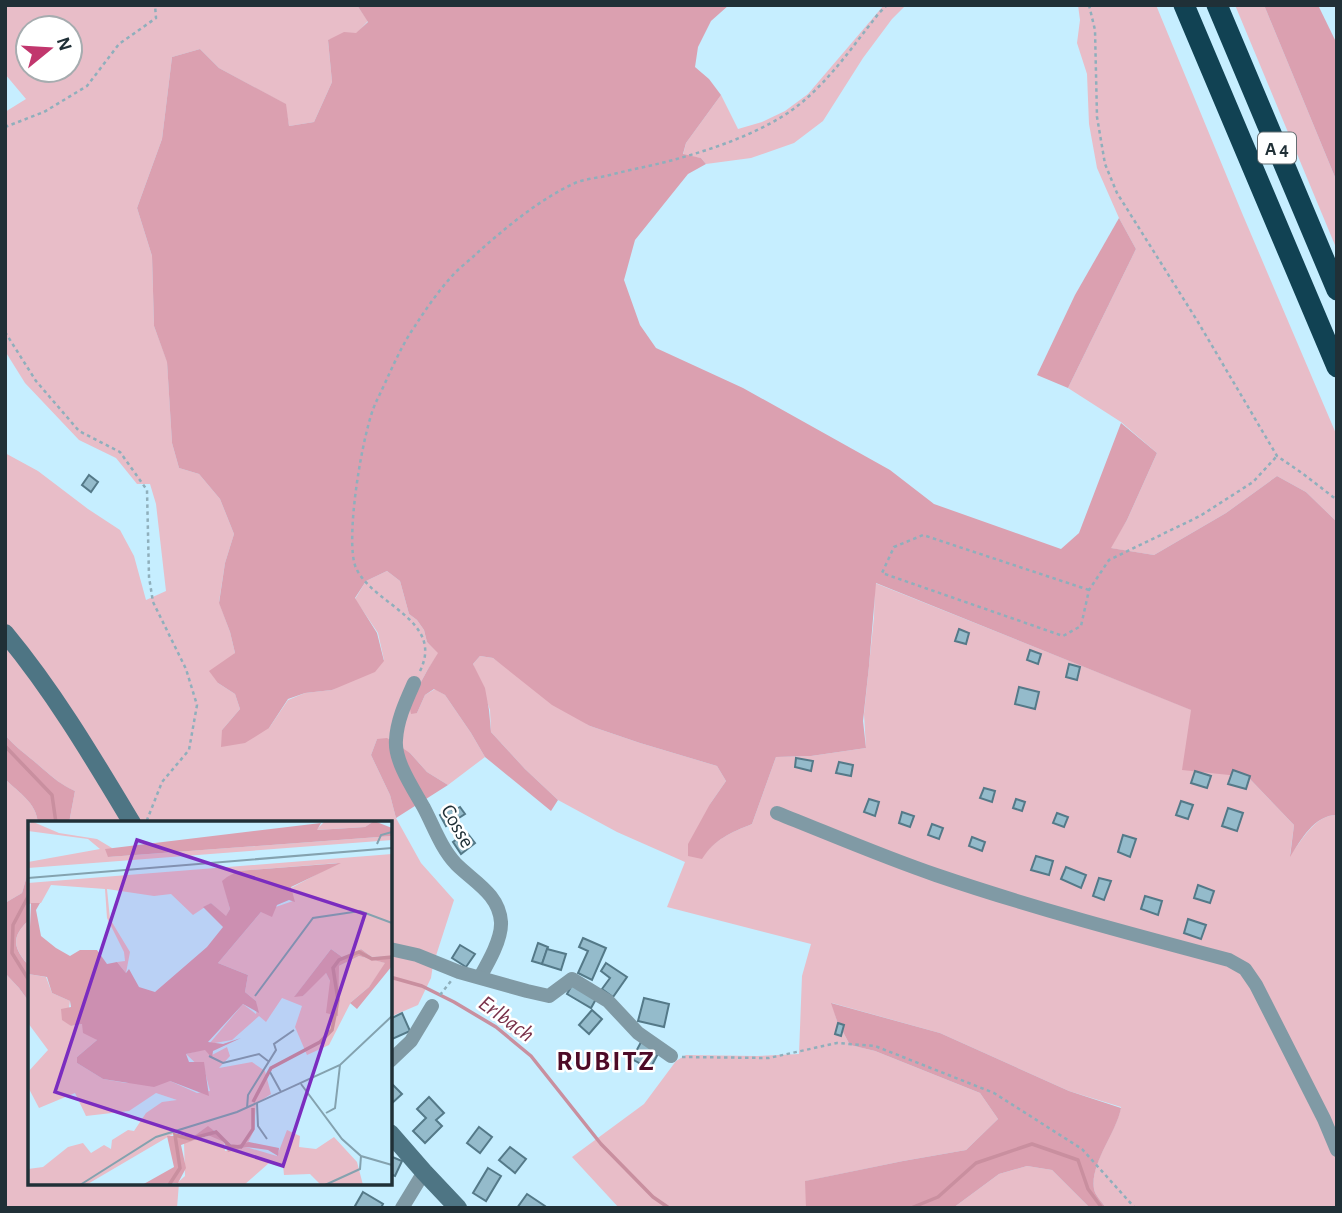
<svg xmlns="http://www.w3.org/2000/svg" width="1342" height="1213" viewBox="0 0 1342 1213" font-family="'Alegreya Sans',sans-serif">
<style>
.green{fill:#e8bdc8;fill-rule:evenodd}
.forest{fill:#dba0b0}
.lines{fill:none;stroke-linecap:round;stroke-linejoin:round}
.stream{stroke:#c98f9f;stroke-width:3.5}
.building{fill:#94bbcb;stroke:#547988;stroke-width:2}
.path{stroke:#8fafbc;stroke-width:2.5;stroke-dasharray:3.5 3.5;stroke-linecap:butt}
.street{stroke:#809aa5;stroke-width:14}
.secondary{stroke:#4e7584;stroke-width:18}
.highway{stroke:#114253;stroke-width:21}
.labels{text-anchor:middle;stroke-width:5;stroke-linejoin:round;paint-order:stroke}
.shield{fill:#fff;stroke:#636e73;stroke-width:2}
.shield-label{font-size:19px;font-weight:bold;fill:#203037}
.street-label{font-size:21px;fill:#203037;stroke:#fff}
.water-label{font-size:23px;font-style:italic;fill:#79314a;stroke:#fff}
.district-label{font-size:28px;font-weight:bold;letter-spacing:2px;fill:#4e0b27;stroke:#fff}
.inset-river{fill:none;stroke:#c98f9f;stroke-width:3.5}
.inset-road{fill:none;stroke:#84a2af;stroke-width:2}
.view{fill:#7b2cbf;fill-opacity:0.15;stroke:#7b2cbf;stroke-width:3.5}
.inset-edge{fill:none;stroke:#203037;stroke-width:3.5}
</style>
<rect width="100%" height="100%" fill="#c6eeff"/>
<g class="green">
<path d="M5,5H357L368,21L356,34L328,40L332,82L314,122L289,126L285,104L219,68L200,49L172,57L162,139L137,208L152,256L154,326L167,361L172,443L179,468L199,474L220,499L234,534L225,563L219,602L230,632L235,653L218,683L235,694L240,709L222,730L269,728L288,700L305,693L332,690L384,660L378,633L355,599L366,581L387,571L400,581L409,614L417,620L424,630L427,642L439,653L428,669L409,704L417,713L425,695L435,689L445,695L471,733L485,757L448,785L427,772L410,753L377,739L371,755L390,795L396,818L421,863L454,900L433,965L431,978L418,1005L390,1017V823H69L75,791C61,785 54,778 43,769C30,757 17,749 5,735V453L38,471L88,509L120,530L134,556L146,600L166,591L156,504L150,484H137L116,458L79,440L25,383L5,351V112L26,99L5,74ZM28,28H70V70H28Z"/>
<path d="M884,5H906L892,19L863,58L823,121L794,143L751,158L706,164L701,158L683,155L686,143L721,95L738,129L762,122L785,111L808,94Z"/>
<path d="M1078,5H1156L1242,213L1337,436V522L1306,492L1277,476L1226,513L1154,555L1110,548L1127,520L1157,453L1121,422L1068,388L1136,249L1119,218L1097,168L1089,124L1087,74L1077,43L1080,20Z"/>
<path d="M1235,5H1264L1337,182V250Z"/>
<path d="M875,583L1192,710L1248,777L1294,825L1290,855C1303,840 1314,815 1337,815V1208H1106C1102,1202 1095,1195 1094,1189C1090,1162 1116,1134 1121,1107L1069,1091L940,1033L832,1003L837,1021L850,1045L875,1051L980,1093L998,1119L966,1150L903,1161L806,1181V1208H619L572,1157L644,1104L676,1061L686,1055L757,1056L799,1054L802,976L811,944L667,907L685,862L617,832L558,800L525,769L491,732L490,710L473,664L480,656L493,658L590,726L640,743L717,766L726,781L710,804L701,859C715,839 730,833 752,824L776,757L811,756L866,748L864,714L874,617Z"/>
<path d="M5,779C19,793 36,802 38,823H30V865L22,893L5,903Z"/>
<path d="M30,919V967C13,948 10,937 30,919Z"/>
<path d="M5,973L19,988L30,1003V1183H179L177,1208H5Z"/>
<path d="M1027,1166L1052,1170L1090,1208H953L999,1174Z"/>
</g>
<g class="forest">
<path d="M357,5H729L711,21L698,47L695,67L709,79L721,95L686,143L683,154L701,158L706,164L688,174L635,240L624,280L640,325L656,348L743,388L890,470L934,504L1061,549L1079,533L1121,423L1157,453L1127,520L1111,548L1154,555L1226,513L1277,476L1306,492L1337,522V815C1314,815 1301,840 1290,857L1294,825L1248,777L1182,770L1191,710L876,583L869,666L863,721L866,748L811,756L776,757L752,824C730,833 715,839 702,859L688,856V844L710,804L726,781L717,766L640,743L590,726L552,705L493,658L480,656L473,664L485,688L489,710L491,732L525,769L558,800L551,811L485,757L471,733L445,695L434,689L425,695L417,713L411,714L409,704L428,669L438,653L427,642L424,630L417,620L409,614L400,581L387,571L366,581L355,598L377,633L384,661L375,672L332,690L305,693L288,699L269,728L245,743L221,747L222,730L240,709L235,694L218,683L209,671L235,653L230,632L219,603L225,563L234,534L220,499L199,474L179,468L172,443L167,362L154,326L152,256L137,208L162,139L172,57L200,49L219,68L286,104L289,126L314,122L332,82L328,40L344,32L356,33L368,22Z"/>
<path d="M1264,5H1318L1337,44V182Z"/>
<path d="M1119,218L1136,249L1068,388L1037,375L1075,295Z"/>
<path d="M5,735C17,749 30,757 43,769C55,779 60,784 75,791L69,823H38C36,802 19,793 5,779Z"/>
<path d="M387,738L410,753L427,772L448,785L396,818L390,795L371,755L377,739Z"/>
<path d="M30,865V919C10,937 13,948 30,967V1003L19,988L5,973V903L22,893Z"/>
<path d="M831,1003L940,1033L1069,1091L1121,1108C1116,1134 1090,1163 1094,1189C1095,1195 1102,1202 1106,1208H1090L1052,1170L1027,1166L999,1174L953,1208H806L805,1181L903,1161L966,1150L998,1119L980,1093L875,1051L850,1045L837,1021Z"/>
</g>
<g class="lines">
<g class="stream">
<path d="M5,746L52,795L56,823"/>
<path d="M30,893L13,925L12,953L30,982"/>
<path d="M390,977L422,986L454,1002L496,1027L531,1056L601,1144L653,1197L669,1208"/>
<path d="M911,1208L938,1197L976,1163L1032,1144L1078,1160L1088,1189L1102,1208"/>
</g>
</g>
<g class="building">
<path d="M89,475L98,482L91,492L82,485Z"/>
<path d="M959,629L969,633L966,644L955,641Z"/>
<path d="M1030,650L1041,654L1038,664L1027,660Z"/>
<path d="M1069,664L1080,667L1077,680L1066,677Z"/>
<path d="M1019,687L1039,692L1035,709L1015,704Z"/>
<path d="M796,758L813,761L811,771L795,767Z"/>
<path d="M839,762L853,765L851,776L836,773Z"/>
<path d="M1233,770L1250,776L1246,789L1228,784Z"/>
<path d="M1195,771L1211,776L1207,788L1191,783Z"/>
<path d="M984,788L995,791L992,802L980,798Z"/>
<path d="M869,799L879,802L875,816L864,812Z"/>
<path d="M1016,799L1025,802L1022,811L1013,808Z"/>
<path d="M1181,801L1193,805L1188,819L1176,815Z"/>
<path d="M460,807L465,814L446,826L440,815L451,808L453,811Z"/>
<path d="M1228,808L1243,813L1237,831L1222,826Z"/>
<path d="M902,812L914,816L910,827L899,823Z"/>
<path d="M1057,813L1068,817L1064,827L1053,823Z"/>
<path d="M932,824L943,828L939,839L928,835Z"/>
<path d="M468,834L475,843L461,854L453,842L461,836L462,838Z"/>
<path d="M1123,835L1136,839L1130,857L1118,852Z"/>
<path d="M972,837L985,842L982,851L969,846Z"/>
<path d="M1036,856L1053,861L1049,875L1031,870Z"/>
<path d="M1066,867L1086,875L1081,888L1061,879Z"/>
<path d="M1099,878L1111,881L1104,900L1093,896Z"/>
<path d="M1198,885L1214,891L1210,903L1194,898Z"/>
<path d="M1145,896L1162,901L1158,915L1141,909Z"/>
<path d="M1188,919L1206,925L1201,939L1184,933Z"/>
<path d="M583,938L606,948L592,980L578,973L588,951L579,947Z"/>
<path d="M538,943L548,947L542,964L532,961Z"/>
<path d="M460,945L475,954L466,967L452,958Z"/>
<path d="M547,949L566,954L561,970L542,964Z"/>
<path d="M606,963L627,977L613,997L602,989L610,978L601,971Z"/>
<path d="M572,985L596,999L591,1008L567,994Z"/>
<path d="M644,998L669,1004L664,1027L638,1021Z"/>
<path d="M592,1010L602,1019L589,1034L579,1025Z"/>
<path d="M402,1013L410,1031L390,1040V1019Z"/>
<path d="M838,1023L844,1025L841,1036L835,1034Z"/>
<path d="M641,1042L659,1052L650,1069L632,1059Z"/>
<path d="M390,1082L402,1094L390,1105Z"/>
<path d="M429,1097L444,1113L436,1120L442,1126L425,1143L413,1131L426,1118L417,1109Z"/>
<path d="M479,1127L492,1137L480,1153L467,1143Z"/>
<path d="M510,1147L526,1159L515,1173L499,1160Z"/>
<path d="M390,1156L402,1161L395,1176L390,1174Z"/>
<path d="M488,1168L501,1176L486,1201L473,1193Z"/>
<path d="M363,1192L383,1204L381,1208H358L355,1206Z"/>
<path d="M527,1194L545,1206L544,1208H517Z"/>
</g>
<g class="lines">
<g class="path">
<path d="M1089,5L1095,30L1097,117L1105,164L1117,193L1198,322L1277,456L1302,473L1337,500"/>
<path d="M5,127L44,112L87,86L119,44L156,18L155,5"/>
<path d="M5,332L36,381L79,431L120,452L147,490L149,577L153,602L186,669L197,705L189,750L162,782L147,820"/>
<path d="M1089,590L923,535L894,547L882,573L1063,636L1081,626L1089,590L1109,560L1200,516L1253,482L1277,456"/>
<path d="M420,671C445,620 373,605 356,568C344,541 363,429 376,402C388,378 400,347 415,326C426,309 439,290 453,275C460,267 469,261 476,254C505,228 540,199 575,183C585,179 596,178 606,176C628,170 651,166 673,160C717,148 773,129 807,98C835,73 856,42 879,13L887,5"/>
<path d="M440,995L451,981"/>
<path d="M682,1057L769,1058L837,1043L875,1046L994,1093L1082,1149L1135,1208"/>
</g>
<g class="street">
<path d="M414,683C406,701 397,720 396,740C394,761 414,790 424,808C434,827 441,848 456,864C474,882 499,894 501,922C502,939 488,963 480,977"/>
<path d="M777,813C830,834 883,857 936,875C1033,908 1131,934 1229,960L1245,969L1256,985L1324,1119L1337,1150"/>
<path d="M390,949L417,955L459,972L527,991L549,996L572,979L608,1001L638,1033L671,1056"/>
<path d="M390,1061L411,1041L432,1006"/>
<path d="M402,1208L424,1172"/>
</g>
<g class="secondary">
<path d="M5,633C54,692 93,758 132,823"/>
<path d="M390,1133L424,1172L458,1208"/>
</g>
<g class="highway">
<path d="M1184,5L1337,367"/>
<path d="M1217,5L1337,290"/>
</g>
</g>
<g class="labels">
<rect class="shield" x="1258" y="132.5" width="38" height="31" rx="5"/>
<g class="shield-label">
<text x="1277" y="155">A 4</text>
</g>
<g class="street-label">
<text transform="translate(458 826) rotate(60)" y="7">Cosse</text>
</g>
<g class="water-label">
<text transform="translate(507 1018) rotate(36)" y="8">Erlbach</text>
</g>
<g class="district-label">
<text x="606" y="1070">RUBITZ</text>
</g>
</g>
<g transform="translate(28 821)">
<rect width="364" height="364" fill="#c6eeff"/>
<path d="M3,0L31,12L69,18L84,27L80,36L364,15V19L0,47V41L72,28L60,18L0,10ZM297,0H346L337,6L288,9ZM364,33V135L344,136L333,128L317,138L303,128L267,175H275L292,154L298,152L302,160L311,145L331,135L358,142L341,166L323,181L301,224L279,234L267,206L274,185L254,177L238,201L231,195L204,219L181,223L215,183L228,193L229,189L228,180L217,171L220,154L190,142L233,91L265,80L263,67L310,42L210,50L195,60L202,88L198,96L183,82L165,94L143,73L126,75L79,68L82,98L102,131L98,152L89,141L97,140L96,131L79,97L77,68L23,64L13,82L0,83V62ZM0,153L18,156L24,172L42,180L39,201L43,205L54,203L69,219L49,236V242L75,258L98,262L142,260L169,272L182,270L177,251L158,233L177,228L184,234L199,226L202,235L191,247L224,241L237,250L243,273L228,283L226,309L219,324L205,325L188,310L178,307L166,315L150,310L58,364H0V348L15,346L40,326L55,322L63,332L76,324L83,328L84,319L100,309L106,310L118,292L134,281L149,279L128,272L101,290L58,295L47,272L11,287L0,266V251L20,229L0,202ZM259,309L272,315L271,326L288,328L306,316L329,341L335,364H293L282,353L256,354L255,344L241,342L216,364H147L157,355L156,322L183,314L196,321L197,330L218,326L249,335Z" fill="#e8bdc8"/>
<path d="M346,0L364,7V15L80,36L77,28L293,2L289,9L337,6ZM313,42L263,66L267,81L261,79L249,84L244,96L233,91L190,142L220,154L217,171L228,180L231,192L215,183L180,221L195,223L213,217L185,230L184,237L177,229L158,233L161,241H176L181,275L142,260L126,266L75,258L49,242V236L69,219L55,212L54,203L43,205L34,199L33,188L43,186L42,180L24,172L19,156L0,153L3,82H12L8,89L13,115L28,127L42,135L52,129H69L79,143L89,141L98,152L101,148L111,166L127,171L179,126L195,106L175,86L183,82L198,95L202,88L194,60L199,56L210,50ZM303,128L317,138L333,128L344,136L364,135V145L329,188L322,182L341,166L357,142L331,135L311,145L310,195L298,192L302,160L298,152L275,175L266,176ZM180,305L205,325L221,321L251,327L250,335L240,329L218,326L200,331L196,321L180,314L153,324L158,347L150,362L114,364L146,346L139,315H166Z" fill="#dba0b0"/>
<path class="inset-river" d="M225,281L243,247L292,221L304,209L310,179L305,147L311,139L331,131L344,138L364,136M141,364L152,347L147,314L162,318L188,311L202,325L213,326L225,308V287"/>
<path class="inset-road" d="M349,23L353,14L364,11M0,57L364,27M227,175L285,97L332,90L364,102M181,235L195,242L231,233L240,240M242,251L253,271M273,263L314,318L333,335L364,344M229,282L230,305L239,318M219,287L220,274L248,229L246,223L266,209M298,292L307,287L312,244M52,364L128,316L209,291L312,244L364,195M297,364L332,348L333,335"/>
<path class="view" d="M109,19L337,93L255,345L27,271Z"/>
<rect width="364" height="364" class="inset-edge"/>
</g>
<rect width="1342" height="1213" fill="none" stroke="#203037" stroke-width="14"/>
<g transform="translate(49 49) rotate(72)"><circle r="33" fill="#ffffff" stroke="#a6acaf" stroke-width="2"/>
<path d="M0-5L12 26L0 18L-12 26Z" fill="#c1366d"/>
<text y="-10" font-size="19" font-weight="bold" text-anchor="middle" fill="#203037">N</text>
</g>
</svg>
